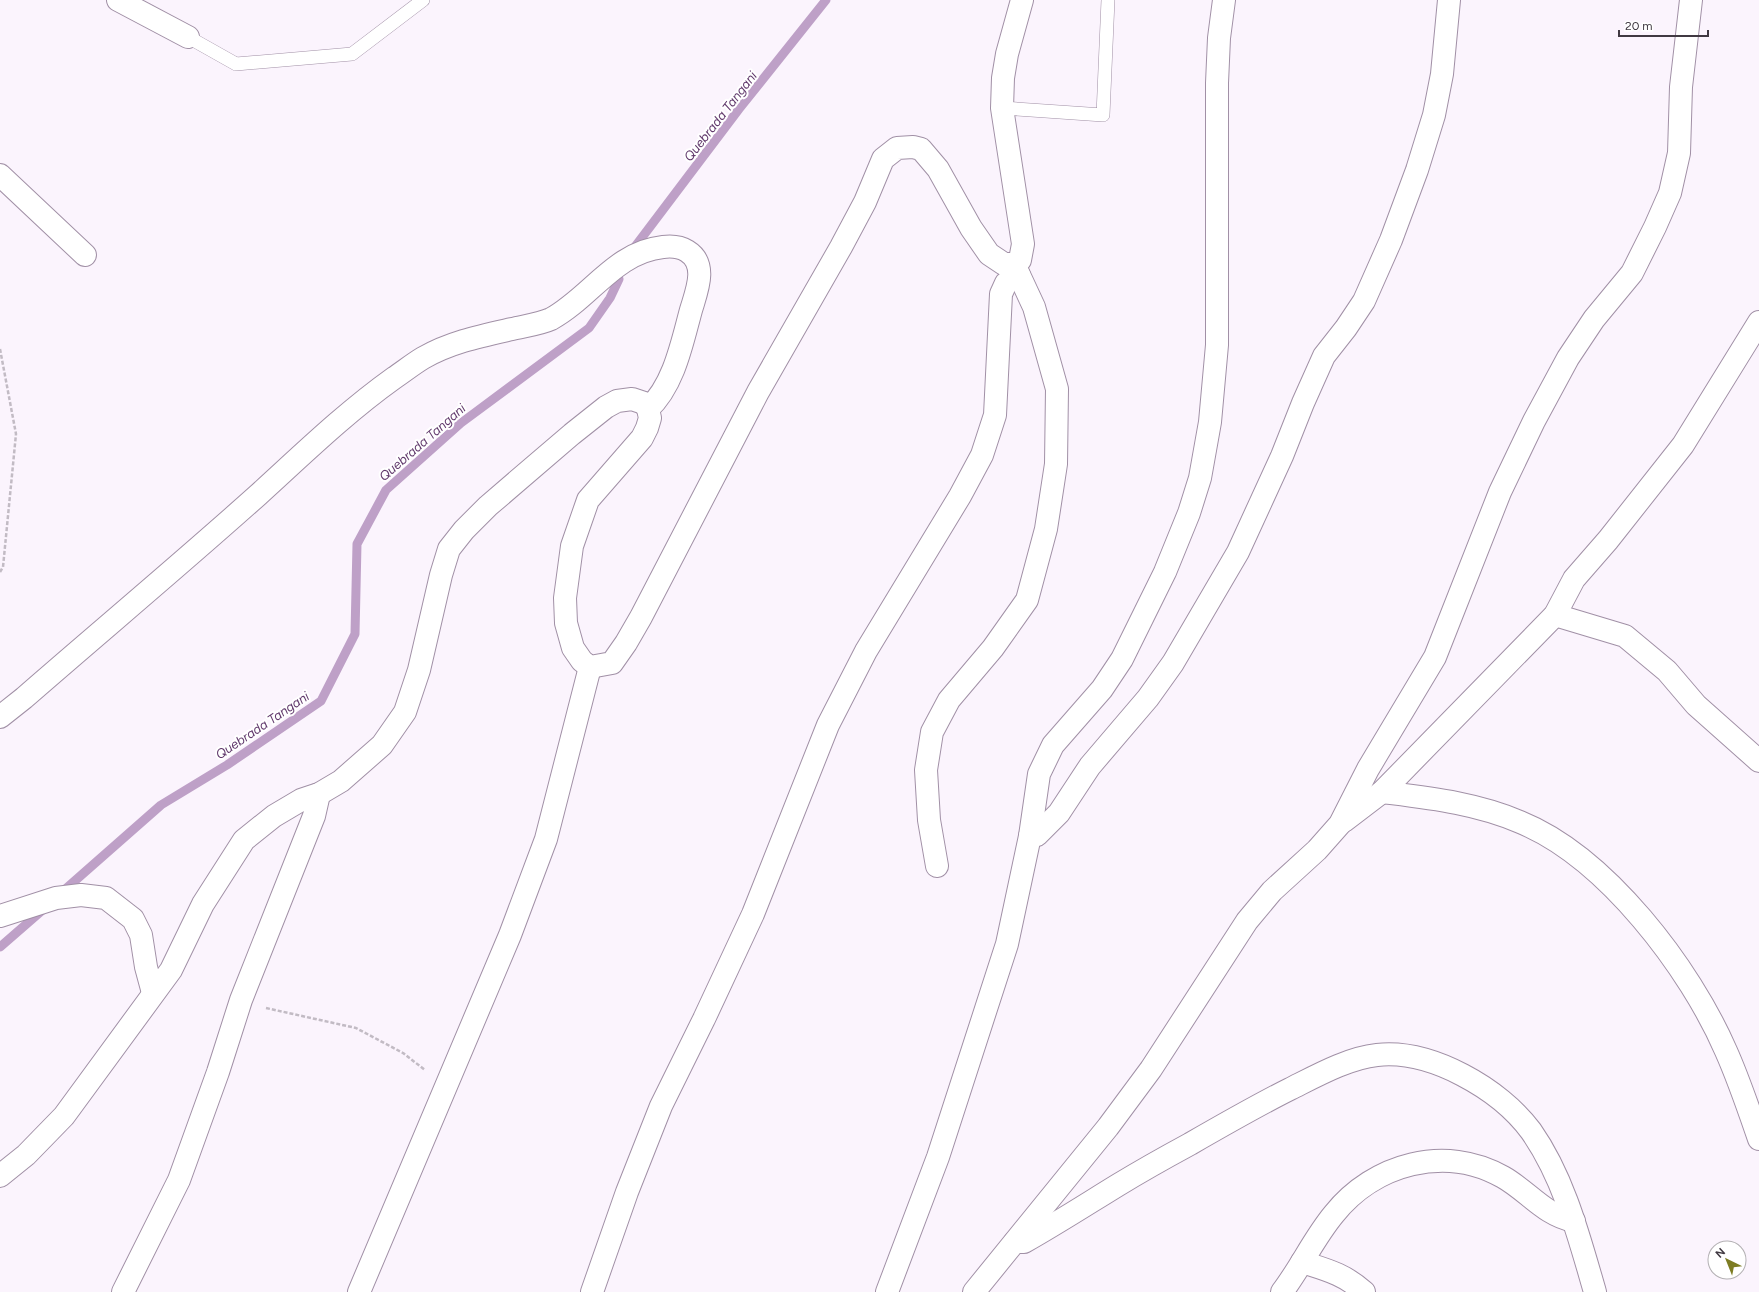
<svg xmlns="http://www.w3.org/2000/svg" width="1759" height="1292" viewBox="0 0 1759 1292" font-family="Figtree,sans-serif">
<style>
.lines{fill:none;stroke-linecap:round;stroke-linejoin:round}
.stream{stroke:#bea0c7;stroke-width:9}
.lane-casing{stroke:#a190a6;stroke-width:14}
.street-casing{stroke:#a190a6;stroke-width:24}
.path{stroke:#c2bbc4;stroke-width:2.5;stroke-dasharray:4 2;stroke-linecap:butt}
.lane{stroke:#fff;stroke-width:13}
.street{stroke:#fff;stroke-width:22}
.labels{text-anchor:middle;stroke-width:4;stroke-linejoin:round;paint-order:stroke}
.water-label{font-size:13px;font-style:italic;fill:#61396c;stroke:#fff}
</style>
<rect width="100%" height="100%" fill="#fbf4fd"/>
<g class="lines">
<g class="stream">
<path d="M634,248L739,109L826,0"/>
<path d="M61,893L161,805L227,765L321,701L355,634L357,544L386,490L461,423L589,328L610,298L619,279"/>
<path d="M0,947L46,907"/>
</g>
<defs>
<g id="lane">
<path d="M188,37L236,64L352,54L423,0"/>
<path d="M1002,108L1103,115L1108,0"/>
</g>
<g id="street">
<path d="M118,0L188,37"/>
<path d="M0,175L85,255"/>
<path d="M1555,615L1625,636L1667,671L1696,705L1759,761"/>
<path d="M0,717L24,698C102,630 181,564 258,495C302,455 345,413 394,378C403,372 413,364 423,358C451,342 481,336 512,329C525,326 540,324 551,319C591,297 615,252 663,247C671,246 679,246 687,251C708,264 697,290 691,310C682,343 674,385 648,409"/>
<path d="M1382,792C1429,798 1476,803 1520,822C1606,857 1690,968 1726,1051C1739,1080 1749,1110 1759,1139"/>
<path d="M1344,821L1382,792L1555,615L1574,579L1608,540L1683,445L1759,322"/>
<path d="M1030,836L1037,835L1059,813L1090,766L1148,698L1173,663L1238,552L1282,456L1303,403L1324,356L1346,328L1364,301L1391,240L1417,170L1434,115L1442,74L1449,0"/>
<path d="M937,866L929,820L926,770L932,732L949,700L993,648L1027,600L1046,529L1056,464L1057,389L1034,307L1014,264"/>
<path d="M0,916L56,898L81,895L106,898L133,919L141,935L146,967L153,993"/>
<path d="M0,1176L26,1155L64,1116L171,970L203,904L244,840L274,816L301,800L319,794L341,781L382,745L405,712L419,670L441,575L449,549L464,530L488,506L572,434L606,407L617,401L632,399L644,403L648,409L650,418L647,428L642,438L588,500L572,546L565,598L566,623L573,648L582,661L590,667L612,663L626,643L641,617L758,392L841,247L865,202L883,159L897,148L913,147L921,149L938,169L971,228L989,254L1004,264H1014L1020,260L1023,244L1002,108L1003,78L1007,54L1022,0"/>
<path d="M1015,1242H1024C1056,1224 1087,1204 1118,1185C1141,1171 1166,1157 1190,1144C1223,1125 1256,1106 1290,1089C1316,1076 1348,1058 1377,1055C1431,1049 1500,1089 1531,1131C1564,1178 1579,1237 1595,1292"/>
<path d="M1302,1262C1327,1270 1344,1274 1364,1292"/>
<path d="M123,1292L179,1180L218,1072L241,1000L314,816L319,794"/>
<path d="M359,1292L510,935L546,839L590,667"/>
<path d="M592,1292L627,1192L661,1106L704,1019L753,914L828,725L866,651L960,496L982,455L995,415L1001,294L1006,283L1019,275"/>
<path d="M887,1292L938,1157L1007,944L1030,836L1039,774L1053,745L1102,689L1122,659L1165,572L1189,513L1200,478L1210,422L1217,345V83L1219,38L1224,0"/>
<path d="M974,1292L1108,1127L1151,1069L1247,921L1272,891L1317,850L1340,824L1368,769L1435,657L1500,492L1534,421L1568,358L1594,319L1632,273L1655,227L1670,193L1679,153L1681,87L1691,0"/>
<path d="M1282,1292C1301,1267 1314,1238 1334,1214C1374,1164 1445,1144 1503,1177C1528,1191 1544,1215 1574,1221"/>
</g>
</defs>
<use href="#lane" class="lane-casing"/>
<use href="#street" class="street-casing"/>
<g class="path">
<path d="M0,349L16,434L3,567L0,572"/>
<path d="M266,1008L356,1028L403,1053L425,1070"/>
</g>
<use href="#lane" class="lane"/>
<use href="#street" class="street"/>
</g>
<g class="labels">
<g class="water-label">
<text transform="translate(720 116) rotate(-52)" y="5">Quebrada Tangani</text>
<text transform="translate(422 442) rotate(-41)" y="5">Quebrada Tangani</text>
<text transform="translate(262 725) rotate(-34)" y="5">Quebrada Tangani</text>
</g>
</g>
<g transform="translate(1727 1260) rotate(317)"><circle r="19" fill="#ffffff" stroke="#b3b0b3"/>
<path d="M0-3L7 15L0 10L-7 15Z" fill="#7d7c23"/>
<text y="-6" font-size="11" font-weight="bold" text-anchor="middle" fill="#403942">N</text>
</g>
<path d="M1619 30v6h89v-6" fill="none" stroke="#403942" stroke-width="2"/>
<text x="1625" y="30" font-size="12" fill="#403942" stroke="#ffffff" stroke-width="3" paint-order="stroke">20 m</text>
</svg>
